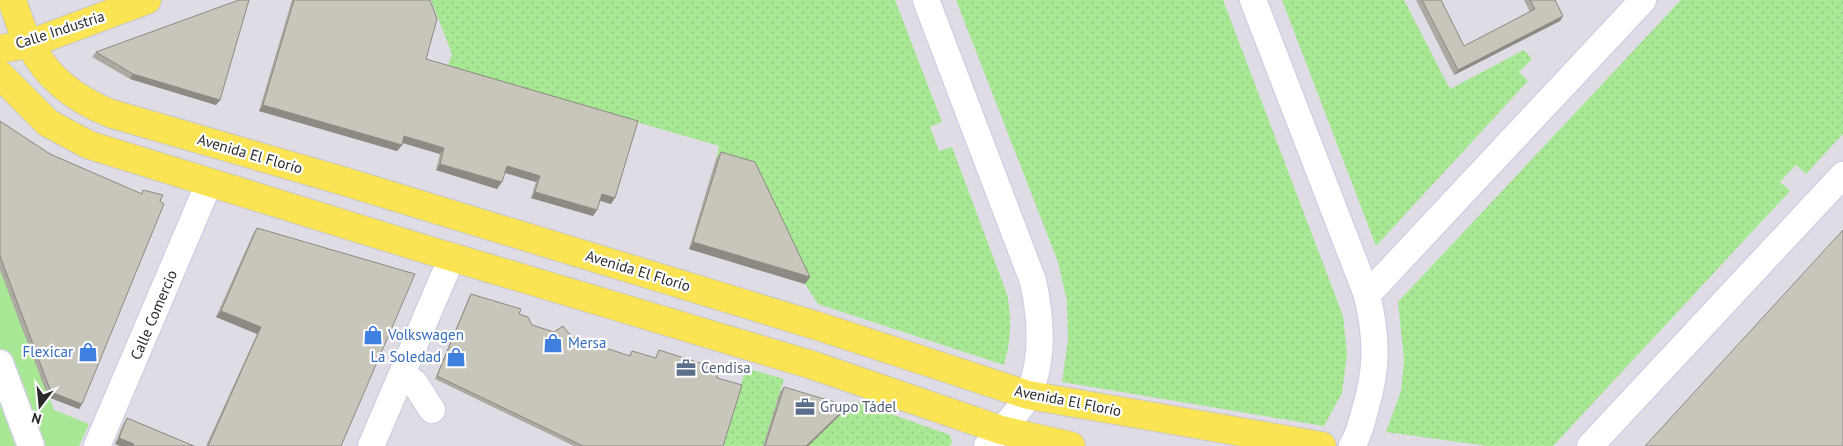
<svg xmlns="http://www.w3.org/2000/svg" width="1843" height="446" viewBox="0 0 1843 446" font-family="'PT Sans',sans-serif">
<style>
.industrial{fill:#e0dce5}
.grass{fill:url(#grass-dots)}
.park{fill:#a8e894}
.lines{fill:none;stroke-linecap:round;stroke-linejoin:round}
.minor-casing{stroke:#d0d2e4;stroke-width:29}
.major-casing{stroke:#c8c8c8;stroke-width:30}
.minor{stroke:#fff;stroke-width:26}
.major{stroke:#fae454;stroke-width:28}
.wall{fill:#aca9a0}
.shaded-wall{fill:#8c8a82}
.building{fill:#c8c5ba;stroke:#8c8a82}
.labels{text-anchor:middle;stroke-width:4.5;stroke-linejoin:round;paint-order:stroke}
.street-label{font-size:15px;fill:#2a2a2a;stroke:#fff}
.shop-label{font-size:15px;fill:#366cbe;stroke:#fff;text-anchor:start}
.service-label{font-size:15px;fill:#4e5e75;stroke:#fff;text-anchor:start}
</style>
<defs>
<pattern id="grass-dots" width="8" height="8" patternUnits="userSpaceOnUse" patternTransform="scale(1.25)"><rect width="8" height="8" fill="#a8e894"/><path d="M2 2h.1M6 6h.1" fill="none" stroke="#91c780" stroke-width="1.8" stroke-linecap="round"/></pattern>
</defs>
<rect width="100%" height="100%" fill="#ede7db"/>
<rect class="industrial" x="0" y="0" width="1843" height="446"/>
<g class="grass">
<path d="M431,0H895L942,122L930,127L939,151L952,147L1007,294C1012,320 1011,340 1004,365L818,304L805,284L750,169L716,159L719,146L447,67L452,54Z"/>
<path d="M956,0H1223L1343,316L1347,354L1342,393L1324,426L1062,382L1068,340L1067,301L1058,262Z"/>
<path d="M1282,0H1404L1450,89L1524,50L1532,59L1519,72L1528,81L1376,246Z"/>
<path d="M1681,0H1843V134L1806,174L1796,165L1780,182L1790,191L1553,446H1488L1386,432L1401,391L1404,360L1398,302Z"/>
<path d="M746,368L784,379L763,446H722Z"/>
<path d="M854,401L950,435L952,443L949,446H807Z"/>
</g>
<path class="park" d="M0,270L54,410L89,424L79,446H0Z"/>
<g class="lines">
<defs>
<g id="minor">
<path d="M926,0L1033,281C1041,317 1045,359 1028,395C1020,412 999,432 987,446"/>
<path d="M1253,0L1367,295C1377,338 1378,367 1365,410C1362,422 1359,435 1352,446"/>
<path d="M1367,295L1643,0"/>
<path d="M0,363L31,446"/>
<path d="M401,376L414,382L432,410"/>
<path d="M97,446L209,183"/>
<path d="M371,446L452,257"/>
<path d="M1590,446L1843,175"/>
</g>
<g id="major">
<path d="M12,0C17,14 21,30 29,43C47,78 74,98 109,113L343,181L824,328L1028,395L1322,446"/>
<path d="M0,49L29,44L147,0"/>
<path d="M0,75L48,123L89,145L428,250L812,365L1001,430L1071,446"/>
</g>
</defs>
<use href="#minor" class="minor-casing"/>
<use href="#major" class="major-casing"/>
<use href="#minor" class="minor"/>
<use href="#major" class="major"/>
</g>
<g class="wall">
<path d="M292,0H430L426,59L611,204L600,201L597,210L593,216L531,198L536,182L505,173L497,189L436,170L440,154L402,143V145L397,151L259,111Z"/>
<path d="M1416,0H1441L1464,46L1530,12L1524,0H1555L1563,16L1560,21L1454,75Z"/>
<path d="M96,52L220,100L216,105L130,79L92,57Z"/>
<path d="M0,121L50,154L141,194L143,190L82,404L79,409L48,397L0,270Z"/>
<path d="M721,152L810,277L805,284L689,249L716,159Z"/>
<path d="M257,228L341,446H206L257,334L216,317L253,234Z"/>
<path d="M471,294L519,314L532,325L629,356L632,351L655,358L659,350L717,378L723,446H574L435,379L469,297Z"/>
<path d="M784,387L844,411L808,446H763L780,392Z"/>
<path d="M127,418L194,446H120L115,444L123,424Z"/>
</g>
<g class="shaded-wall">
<path d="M1563,16L1560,21L1454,75L1458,70Z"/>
<path d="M133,74L220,100L216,105L130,79Z"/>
<path d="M263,105L402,145L397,151L259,111Z"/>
<path d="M404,136L444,148L440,154L400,142Z"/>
<path d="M440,164L502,182L497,189L436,170Z"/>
<path d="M507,166L540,176L536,182L502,172Z"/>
<path d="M535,192L597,210L593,216L531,198Z"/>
<path d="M602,194L615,198L611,204L598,200Z"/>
<path d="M693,242L810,277L805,284L689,249Z"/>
<path d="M221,311L261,327L257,334L216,317Z"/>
<path d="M51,392L82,404L79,409L48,397Z"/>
<path d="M848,406L844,411L808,446H806Z"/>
<path d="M119,438L134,444L132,446H120L115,444Z"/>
</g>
<g class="building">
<path d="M239,0H249L220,100L133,74L96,52Z"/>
<path d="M294,0H430L437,19L426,59L638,121L615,198L602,194L597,210L535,192L540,176L507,166L502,182L440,164L444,148L404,136L402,145L263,105Z"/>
<path d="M1422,0H1441L1464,46L1535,9L1530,0H1555L1563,16L1458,70Z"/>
<path d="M0,121L50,154L142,194L143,190L163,195L160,201L164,204L82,404L51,392L0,256Z"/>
<path d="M721,152L755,162L810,277L693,242Z"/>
<path d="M257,228L415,274L341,446H208L261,327L221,311Z"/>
<path d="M1843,230V446H1645Z"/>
<path d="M471,294L521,309L519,314L528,317L532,325L554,332L563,326L572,337L630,356L632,351L656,358L659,350L719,369L717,378L742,385L723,446H583L437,376Z"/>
<path d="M784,387L848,406L806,446H765Z"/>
<path d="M127,418L194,446H133L134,444L119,438Z"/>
</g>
<defs>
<symbol id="shop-bare" viewBox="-9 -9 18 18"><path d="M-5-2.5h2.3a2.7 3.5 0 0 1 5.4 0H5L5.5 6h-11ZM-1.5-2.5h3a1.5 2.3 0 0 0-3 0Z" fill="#3f7fe0" stroke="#fff" stroke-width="2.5" paint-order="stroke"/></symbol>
<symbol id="office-bare" viewBox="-9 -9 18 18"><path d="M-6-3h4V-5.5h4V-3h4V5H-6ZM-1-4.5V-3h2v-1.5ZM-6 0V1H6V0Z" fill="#5c6f8a" stroke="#fff" stroke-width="2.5" paint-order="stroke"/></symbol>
</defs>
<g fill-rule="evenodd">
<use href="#shop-bare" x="359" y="321" width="28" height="28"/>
<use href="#shop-bare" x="539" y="329" width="28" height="28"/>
<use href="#shop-bare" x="74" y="338" width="28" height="28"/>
<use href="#shop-bare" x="442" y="343" width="28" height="28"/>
<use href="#office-bare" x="672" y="354" width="28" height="28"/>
<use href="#office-bare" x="791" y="393" width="28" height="28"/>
</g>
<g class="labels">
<g class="street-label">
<text transform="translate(60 30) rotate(-18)" y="5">Calle Industria</text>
<text transform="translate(250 154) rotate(16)" y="5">Avenida El Florío</text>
<text transform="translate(638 271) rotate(17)" y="5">Avenida El Florío</text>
<text transform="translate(154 315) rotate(-67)" y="5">Calle Comercio</text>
<text transform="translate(1068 401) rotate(11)" y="5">Avenida El Florío</text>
</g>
<g class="shop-label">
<text x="388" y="340">Volkswagen</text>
<text x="568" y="348">Mersa</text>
<text x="73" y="357" text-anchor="end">Flexicar</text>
<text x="441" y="362" text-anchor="end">La Soledad</text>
</g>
<g class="service-label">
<text x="701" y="373">Cendisa</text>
<text x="820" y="412">Grupo Tádel</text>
</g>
</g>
<g transform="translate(40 406) rotate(196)" stroke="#ffffff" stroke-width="4" paint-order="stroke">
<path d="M0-4L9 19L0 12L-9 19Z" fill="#2a2a2a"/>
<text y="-8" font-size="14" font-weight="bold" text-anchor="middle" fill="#2a2a2a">N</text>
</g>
</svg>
